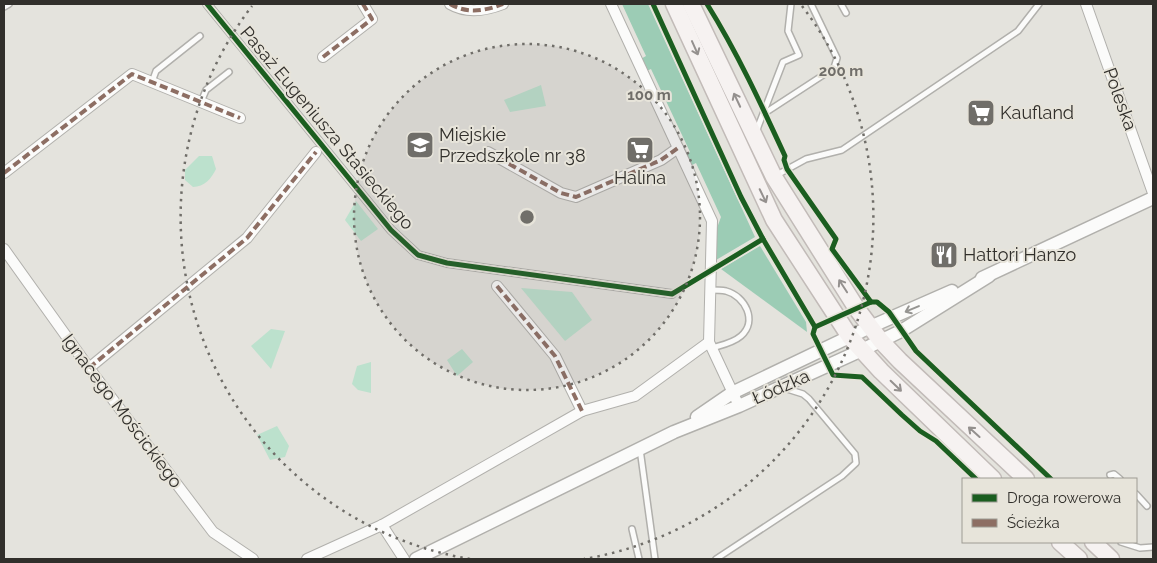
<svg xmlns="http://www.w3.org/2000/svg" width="1157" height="563" viewBox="0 0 1157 563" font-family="Raleway,sans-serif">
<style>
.green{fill:#bce1cd}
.forest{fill:#9cccb5}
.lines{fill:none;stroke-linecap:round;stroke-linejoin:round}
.service-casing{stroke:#b1b0ac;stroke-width:8}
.pedestrian-casing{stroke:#b1b0ac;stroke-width:10}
.minor-casing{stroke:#b1b0ac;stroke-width:12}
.tertiary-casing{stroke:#b1b0ac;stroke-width:15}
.primary-casing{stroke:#c2bbb8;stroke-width:19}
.service{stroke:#fbfbfa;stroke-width:5}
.pedestrian{stroke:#fbfbfa;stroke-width:8}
.minor{stroke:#fbfbfa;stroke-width:10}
.tertiary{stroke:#fbfbfa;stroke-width:12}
.primary{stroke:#f6f2f1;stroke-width:16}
.quiet{stroke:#8d6e63;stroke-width:4;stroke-dasharray:8 4;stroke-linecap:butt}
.cycleway-casing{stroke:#e7e4da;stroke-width:8}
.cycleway{stroke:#1b5e20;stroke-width:5}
.oneway{stroke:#94908e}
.oneway2{stroke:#969592}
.ring{fill:none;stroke:#706e69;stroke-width:2.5;stroke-dasharray:2.5 5}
.labels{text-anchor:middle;stroke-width:4;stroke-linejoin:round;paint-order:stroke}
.street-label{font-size:18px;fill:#312f2b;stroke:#e7e4da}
.poi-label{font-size:18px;fill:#312f2b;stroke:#e7e4da;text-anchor:start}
.centre{fill:#706e69;stroke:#e7e4da;stroke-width:2.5}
.ring-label{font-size:15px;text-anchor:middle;font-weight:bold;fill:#706e69;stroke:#e7e4da;stroke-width:4;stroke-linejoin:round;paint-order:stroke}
</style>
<rect width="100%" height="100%" fill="#e4e3dd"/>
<g class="green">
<path d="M541,85L546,106L510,112L504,100Z"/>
<path d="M199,156H212L216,169C212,178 204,187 193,187L185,180V170Z"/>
<path d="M356,201L378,229L361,241L345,220Z"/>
<path d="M521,288L572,292L592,320L565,341Z"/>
<path d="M271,329L285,331L271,369L251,346Z"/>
<path d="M462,349L473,362L457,376L447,360Z"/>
<path d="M371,362V393L358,390L352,384L357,366Z"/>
<path d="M277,426L289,446L285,457L270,460L257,435Z"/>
</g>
<g class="forest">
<path d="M622,4H648L755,237L716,260L717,228L721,217L696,163L688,167L683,155L690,152L651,69L644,72L639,60L646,56Z"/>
<path d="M760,246L806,322L807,332L721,269Z"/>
</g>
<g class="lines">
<defs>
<g id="service">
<path d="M841,4L846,13"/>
<path d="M4,7L9,4"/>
<path d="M152,82L156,71L200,36"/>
<path d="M201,102L206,90L229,72"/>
<path d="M765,113L834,68L837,58L811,4"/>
<path d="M756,132L783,62L799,55L788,31L791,4"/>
<path d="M775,176L806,159L842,150L1018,31L1039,4"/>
<path d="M710,290C715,290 721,290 726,291C745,296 758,321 741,336C733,343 722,345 712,348"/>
<path d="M640,449L655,559"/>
<path d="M1110,475L1114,474L1120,479"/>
<path d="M1136,494L1147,506"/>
<path d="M632,529L639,559"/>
<path d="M1121,542L1140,548L1153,547"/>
<path d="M716,559L842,476L856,463L855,454L809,399L803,394L784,388"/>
</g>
<path id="pedestrian" d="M207,4L391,230L418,255L447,263L672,294"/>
<g id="minor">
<path d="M450,4C467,14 485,11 503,4"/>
<path d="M611,4L712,221L709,342L739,406"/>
<path d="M1086,4L1153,193"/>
<path d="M323,57L372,19L363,4"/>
<path d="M488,152L561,193L576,197L661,160L678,148"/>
<path d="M4,173L132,74L240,118"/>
<path d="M4,249L89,368L213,532L253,559"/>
<path d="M497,286L555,356L582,411"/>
<path d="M89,368L247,238L316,152"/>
<path d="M382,525L404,559"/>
<path d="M307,559L382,525L582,411L635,396L709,342"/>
</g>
<g id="tertiary">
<path d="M982,278L1153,198"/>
<path d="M697,417L732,393L870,327L952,291"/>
<path d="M416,559L674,432L739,406L862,350L901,331L989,276"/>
</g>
<g id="primary">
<path d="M674,4L774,220L850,337L881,371L993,479"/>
<path d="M691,4L774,177L857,309L881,341L900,361L1026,479"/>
<path d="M1060,542L1079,559"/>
<path d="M1093,542L1111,559"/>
</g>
</defs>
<use href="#service" class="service-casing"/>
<use href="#pedestrian" class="pedestrian-casing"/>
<use href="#minor" class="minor-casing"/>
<use href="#tertiary" class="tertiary-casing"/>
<use href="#primary" class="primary-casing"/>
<use href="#service" class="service"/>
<use href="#pedestrian" class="pedestrian"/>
<use href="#minor" class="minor"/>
<use href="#tertiary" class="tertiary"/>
<use href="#primary" class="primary"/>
<g class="quiet">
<path d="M450,4C467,14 485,11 503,4"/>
<path d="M323,57L372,19L363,4"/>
<path d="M488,152L561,193L576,197L661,160L678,148"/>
<path d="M4,173L132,74L240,118"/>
<path d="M497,286L555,356L582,411"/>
<path d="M89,368L247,238L316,152"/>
</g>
<defs>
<g id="cycleway">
<path d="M207,4L391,230L418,255L447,263L672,294L763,239"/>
<path d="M653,4L741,197L763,239L815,327L813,334L833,375L862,377L902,415L920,431L936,441L976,479"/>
<path d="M707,4C737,52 761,104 785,156L784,160L787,169L836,239L832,249L871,302"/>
<path d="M815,327L871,302H877L889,312L916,351L1051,479"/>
</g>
</defs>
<use href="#cycleway" class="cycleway-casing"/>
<use href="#cycleway" class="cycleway"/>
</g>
<defs><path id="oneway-shaft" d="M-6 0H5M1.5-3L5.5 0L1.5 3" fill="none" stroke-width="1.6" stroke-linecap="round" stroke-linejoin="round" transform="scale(1.25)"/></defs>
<g class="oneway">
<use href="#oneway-shaft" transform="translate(695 48) rotate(66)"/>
<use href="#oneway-shaft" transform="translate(737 100) rotate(-115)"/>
<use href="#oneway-shaft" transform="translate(763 196) rotate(64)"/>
<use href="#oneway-shaft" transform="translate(843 286) rotate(-123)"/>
<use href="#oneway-shaft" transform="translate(896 386) rotate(44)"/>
<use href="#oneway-shaft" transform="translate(974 432) rotate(-138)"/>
</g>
<use class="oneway2" href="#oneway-shaft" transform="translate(912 309) rotate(157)"/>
<circle cx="527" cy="217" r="173" fill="#706e69" fill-opacity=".12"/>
<g class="ring">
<circle cx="527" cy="217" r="173"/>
<path d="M470 559A347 347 0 0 1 252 6M802 6A347 347 0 0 1 584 559"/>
</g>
<defs>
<symbol id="supermarket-square" viewBox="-11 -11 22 22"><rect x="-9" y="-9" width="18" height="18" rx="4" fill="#706e69" stroke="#e7e4da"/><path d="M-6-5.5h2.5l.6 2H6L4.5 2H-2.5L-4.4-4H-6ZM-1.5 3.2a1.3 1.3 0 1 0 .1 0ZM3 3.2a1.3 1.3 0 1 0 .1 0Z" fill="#fff"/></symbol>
<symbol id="school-square" viewBox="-11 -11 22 22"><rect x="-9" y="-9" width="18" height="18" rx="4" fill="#706e69" stroke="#e7e4da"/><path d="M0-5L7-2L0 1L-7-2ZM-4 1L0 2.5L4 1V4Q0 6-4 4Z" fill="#fff"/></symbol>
<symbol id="restaurant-square" viewBox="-11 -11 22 22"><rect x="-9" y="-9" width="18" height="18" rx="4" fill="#706e69" stroke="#e7e4da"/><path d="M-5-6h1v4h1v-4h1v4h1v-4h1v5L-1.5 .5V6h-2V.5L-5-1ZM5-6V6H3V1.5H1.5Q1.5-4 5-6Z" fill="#fff"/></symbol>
</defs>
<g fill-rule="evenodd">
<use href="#supermarket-square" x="965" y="97" width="32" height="32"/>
<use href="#school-square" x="404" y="129" width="32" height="32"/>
<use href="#supermarket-square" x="624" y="134" width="32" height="32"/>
<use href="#restaurant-square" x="928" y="239" width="32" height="32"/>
</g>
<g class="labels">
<g class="street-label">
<text transform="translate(1120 99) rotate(70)" y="6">Poleska</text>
<text transform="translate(327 128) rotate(50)" y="6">Pasaż Eugeniusza Stasieckiego</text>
<text transform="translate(781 387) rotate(-24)" y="6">Łódzka</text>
<text transform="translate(122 411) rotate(53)" y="6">Ignacego Mościckiego</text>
</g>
<g class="poi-label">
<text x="1000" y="119">Kaufland</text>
<text x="439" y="141">Miejskie<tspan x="439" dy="21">Przedszkole nr 38</tspan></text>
<text x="640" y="184" text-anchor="middle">Halina</text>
<text x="963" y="261">Hattori Hanzo</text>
</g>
</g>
<circle cx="527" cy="217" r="8" class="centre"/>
<g class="ring-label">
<text x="841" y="76">200 m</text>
<text x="649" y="100">100 m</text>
</g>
<rect width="1157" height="563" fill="none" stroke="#312f2b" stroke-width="10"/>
<rect x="962" y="478" width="175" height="65" fill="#e7e4da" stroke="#9e9c94"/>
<rect x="972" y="494" width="25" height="8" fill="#1b5e20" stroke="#9e9c94"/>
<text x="1007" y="503" font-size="15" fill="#312f2b">Droga rowerowa</text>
<rect x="972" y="519" width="25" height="8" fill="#8d6e63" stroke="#9e9c94"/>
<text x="1007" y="528" font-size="15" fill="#312f2b">Ścieżka</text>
</svg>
